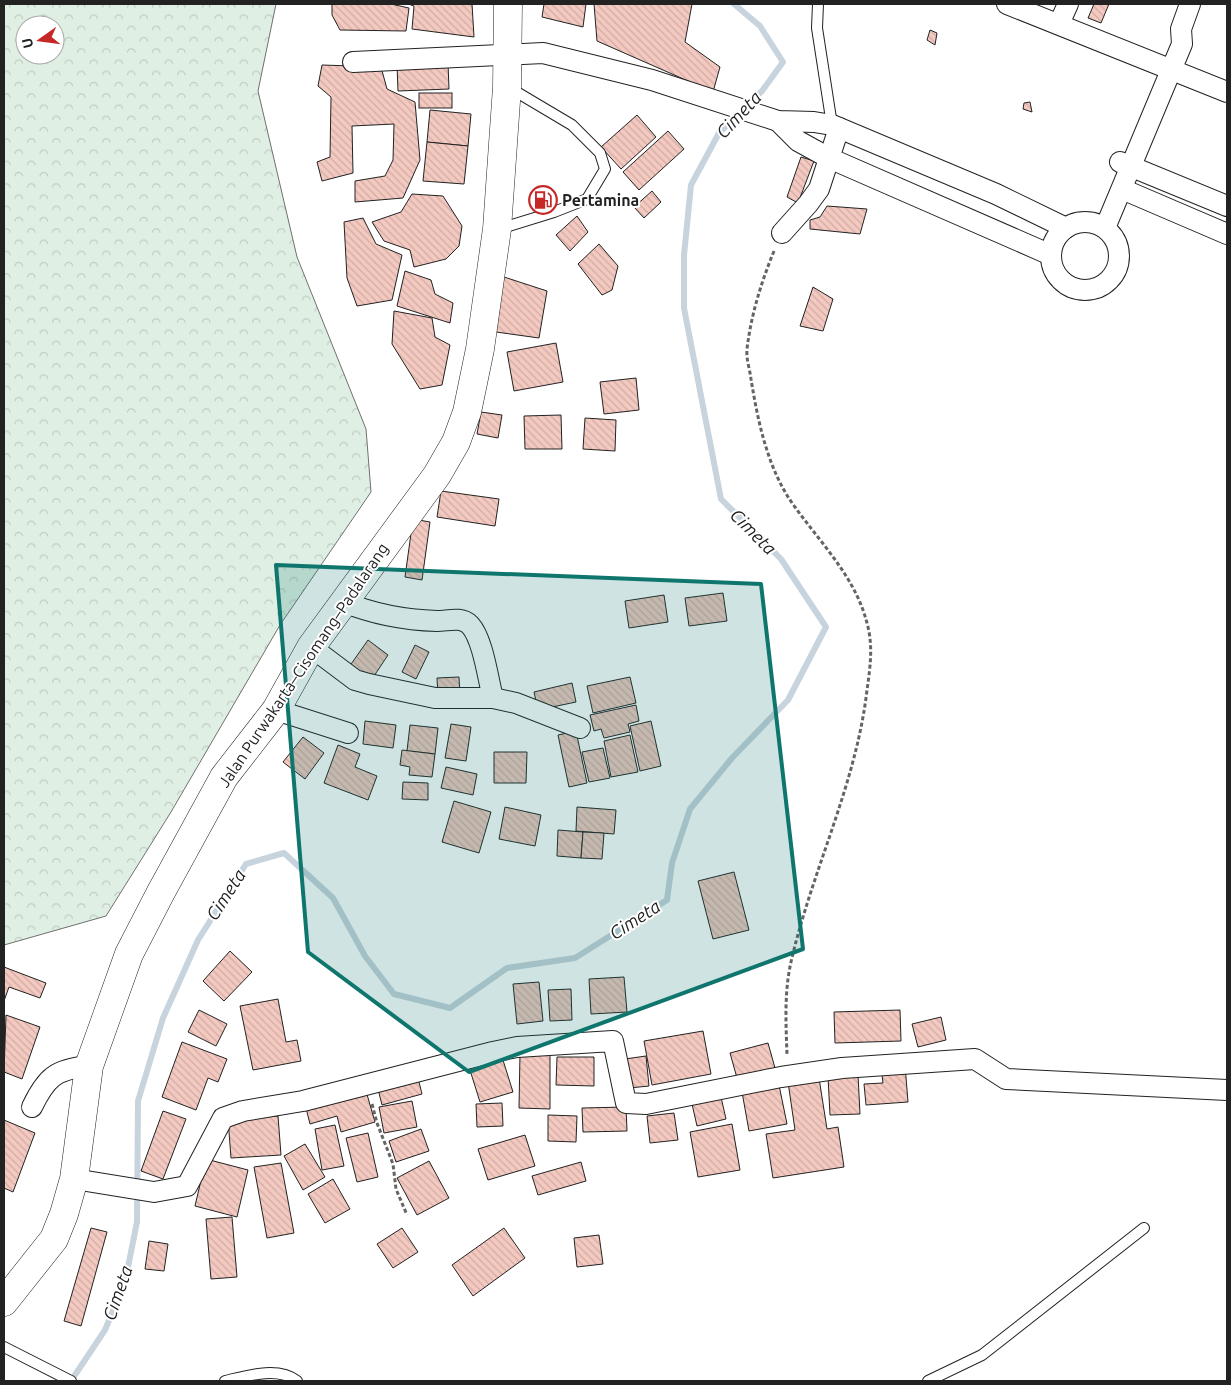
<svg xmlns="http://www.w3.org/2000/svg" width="1231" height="1385" viewBox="0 0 1231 1385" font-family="Ubuntu,sans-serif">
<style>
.forest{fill:url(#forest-crowns);stroke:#6f6f6f;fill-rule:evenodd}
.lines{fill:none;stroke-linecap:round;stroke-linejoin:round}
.stream{stroke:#c7d3dd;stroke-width:6}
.building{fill:url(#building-back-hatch);stroke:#222}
.lane-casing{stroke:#222;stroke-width:12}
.street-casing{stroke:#222;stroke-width:22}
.highway-casing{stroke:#222;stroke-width:29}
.path{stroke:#646464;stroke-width:3;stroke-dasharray:4 2.5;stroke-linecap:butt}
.lane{stroke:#fff;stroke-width:10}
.street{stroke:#fff;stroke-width:20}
.highway{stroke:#fff;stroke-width:28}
.marked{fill:#0f766e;fill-opacity:0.2;stroke:#0f766e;stroke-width:4;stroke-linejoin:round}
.labels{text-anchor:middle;stroke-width:4;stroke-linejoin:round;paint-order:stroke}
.poi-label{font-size:16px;font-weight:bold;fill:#222;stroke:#fff;text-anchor:start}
.street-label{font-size:16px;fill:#222;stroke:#fff}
.water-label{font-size:18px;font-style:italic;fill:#222;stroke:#fff}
</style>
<defs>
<pattern id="forest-crowns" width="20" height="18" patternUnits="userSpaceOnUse" patternTransform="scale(1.25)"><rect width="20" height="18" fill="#e0efe3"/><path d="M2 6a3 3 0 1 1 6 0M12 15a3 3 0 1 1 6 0" fill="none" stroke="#c0cdc2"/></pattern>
<pattern id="building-back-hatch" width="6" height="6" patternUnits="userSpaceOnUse" patternTransform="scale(1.25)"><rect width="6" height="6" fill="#f3c9c0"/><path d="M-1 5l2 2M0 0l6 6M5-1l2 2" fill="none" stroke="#d0aca5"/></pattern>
</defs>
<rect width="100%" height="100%" fill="#fff"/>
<path class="forest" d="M4,4H276L258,91L297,257L366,429L371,492L280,625L171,812L106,916L4,945ZM25,25H55V55H25Z"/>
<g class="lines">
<path class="stream" d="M71,1381L105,1330L125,1282L137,1222L138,1101L163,1018L198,940L246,864L284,853L333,898L365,956L394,994L450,1008L507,968L575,958L667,900L672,863L690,809L732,758L788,700L826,627L781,559L721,499L684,308V255L691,185L719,133L762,91L783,62L760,26L734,4"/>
</g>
<g class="building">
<path d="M332,4H391L409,8L406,31L340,30L332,15Z"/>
<path d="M408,4H472L474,37L412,29L414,6Z"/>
<path d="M544,4H586L583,27L542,17Z"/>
<path d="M594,4H692L685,42L720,67L713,92L597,41Z"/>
<path d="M1094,4H1109L1101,23L1088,18Z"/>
<path d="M930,30L937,33L935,45L927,40Z"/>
<path d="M448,63L449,89L398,91L397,65Z"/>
<path d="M322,65L381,67L387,89L415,102L420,160L403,198L355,202V181L385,176L393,160L394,124L352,126L353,173L322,181L317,162L330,157L331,97L318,86Z"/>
<rect x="419" y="93" width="33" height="15"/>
<path d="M1030,102L1032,112L1023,109L1024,103Z"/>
<path d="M430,110L471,114L468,146L427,142Z"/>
<path d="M637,115L656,137L621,169L601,147Z"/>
<path d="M668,131L684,149L639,190L623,172Z"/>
<path d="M427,142L468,146L464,184L423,181Z"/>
<path d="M801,157L814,161L798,203L787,197Z"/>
<path d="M652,191L661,202L644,218L634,207Z"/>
<path d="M412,194L443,196L462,226L459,246L446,259L414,267L410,250L384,241L372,222L401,212Z"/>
<path d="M827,206L867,209L860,234L810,229V220L820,217Z"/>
<path d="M577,216L588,232L570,251L556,235Z"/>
<path d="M363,218L376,244L402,255L392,300L357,306L347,278L344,222Z"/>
<path d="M599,244L618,266L612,290L602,295L578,264Z"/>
<path d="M405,271L431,280L435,294L453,303L450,323L397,306Z"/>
<path d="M501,276L547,291L539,338L496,332Z"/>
<path d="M813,287L833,299L823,331L800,326Z"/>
<path d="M394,311L432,318L435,337L450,345L442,385L420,389L392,344Z"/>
<path d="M556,343L563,382L514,391L507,352Z"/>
<path d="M636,378L639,410L604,414L600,382Z"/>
<path d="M481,412L502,415L498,438L477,434Z"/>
<path d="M561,415L562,449H525L524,416Z"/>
<path d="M585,418L616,420L615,451L583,449Z"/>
<path d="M441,491L499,499L495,526L437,517Z"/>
<path d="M413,519L430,522L422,580L405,577Z"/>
<path d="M723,593L727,621L689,626L685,598Z"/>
<path d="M664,595L668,622L629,628L625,601Z"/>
<path d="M368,640L388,655L370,682L349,667Z"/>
<path d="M415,645L429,652L416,679L402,672Z"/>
<path d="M459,677L460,696L438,697L437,678Z"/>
<path d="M630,677L636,703L593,713L587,686Z"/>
<path d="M572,683L576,702L538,710L534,692Z"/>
<path d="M636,705L639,721L628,724L630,732L604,738L601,729L594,731L590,715Z"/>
<path d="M365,721L396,725L393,748L363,744Z"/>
<path d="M651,721L661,766L640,771L630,726Z"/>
<path d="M451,724L471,727L466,761L445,758Z"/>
<path d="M410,725L438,728L435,754L407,751Z"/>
<path d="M576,731L587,783L569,787L558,735Z"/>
<path d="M630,735L638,772L611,777L604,741Z"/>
<path d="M303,737L324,753L305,779L283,762Z"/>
<path d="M338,745L360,754L355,767L377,776L368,800L324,783Z"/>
<path d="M603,748L610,778L589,782L582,752Z"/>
<path d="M402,750L435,754L432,777L409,775L410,767L400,765Z"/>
<path d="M494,752H527L526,783H494Z"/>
<path d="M446,767L477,774L473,795L441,788Z"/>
<path d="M403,782L428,783V800L402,799Z"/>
<path d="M454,801L491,812L479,853L442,842Z"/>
<path d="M505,807L541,815L535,846L499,839Z"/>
<path d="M577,807L616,810L614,834L576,831Z"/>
<path d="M558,830L583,832L581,858L557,856Z"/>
<path d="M583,832L604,833L602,859L581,858Z"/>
<path d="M734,872L749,930L713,939L698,881Z"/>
<path d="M230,951L252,972L224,1001L203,981Z"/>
<path d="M4,967L46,983L40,998L9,987L4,1001Z"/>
<path d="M624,977L627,1012L591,1014L589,979Z"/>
<path d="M539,982L543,1021L517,1024L513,984Z"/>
<path d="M571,989L572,1020L550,1021L548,990Z"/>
<path d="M278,999L286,1042L297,1040L301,1061L253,1070L240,1006Z"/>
<path d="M199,1010L227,1024L216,1046L188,1032Z"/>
<path d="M900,1010L901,1041L835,1043L834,1012Z"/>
<path d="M6,1015L40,1027L22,1079L4,1072Z"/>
<path d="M941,1017L946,1040L918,1047L912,1024Z"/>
<path d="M703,1031L711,1074L652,1085L644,1041Z"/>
<path d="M182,1042L227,1059L218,1082L208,1078L196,1110L162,1097Z"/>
<path d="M768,1043L775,1068L737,1078L730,1053Z"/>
<path d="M520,1053L550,1054V1109L519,1108Z"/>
<path d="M646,1056L649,1086L629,1088L625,1059Z"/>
<path d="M502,1057L513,1092L480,1102L469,1067Z"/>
<path d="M557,1057H594V1086L556,1085Z"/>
<path d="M905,1065L908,1102L866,1105L864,1084L883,1083L881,1067Z"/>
<path d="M417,1074L422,1094L382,1105L377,1085Z"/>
<path d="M858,1075L860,1114L830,1115L828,1077Z"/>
<path d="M819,1078L827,1129L838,1127L844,1167L773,1178L766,1134L795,1130L788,1082Z"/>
<path d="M779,1085L787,1124L749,1131L742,1092Z"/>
<path d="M366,1091L375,1122L341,1132L337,1116L310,1124L306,1108Z"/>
<path d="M721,1097L726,1119L697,1126L692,1104Z"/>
<path d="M412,1101L417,1127L384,1133L379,1107Z"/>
<path d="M502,1103L503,1126L477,1127L476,1104Z"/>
<path d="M626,1107L627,1131L583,1132L582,1108Z"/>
<path d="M163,1111L186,1119L163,1179L141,1171Z"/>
<path d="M674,1113L678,1140L650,1143L647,1116Z"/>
<path d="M548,1115L577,1116L576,1142L548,1141Z"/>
<path d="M278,1116L281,1155L231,1158L228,1119Z"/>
<path d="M4,1120L35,1133L13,1192L4,1188Z"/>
<path d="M732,1124L740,1170L698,1177L690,1132Z"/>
<path d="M335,1125L344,1166L322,1170L315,1129Z"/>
<path d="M421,1129L429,1151L396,1162L389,1141Z"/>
<path d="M368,1133L378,1177L357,1182L346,1138Z"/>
<path d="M525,1135L535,1166L488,1180L478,1149Z"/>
<path d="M305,1144L325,1177L303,1190L284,1156Z"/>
<path d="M206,1159L248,1170L237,1217L195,1206Z"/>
<path d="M429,1161L449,1198L417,1215L397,1178Z"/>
<path d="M581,1162L586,1181L538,1195L532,1176Z"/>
<path d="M281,1163L294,1233L267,1238L254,1167Z"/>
<path d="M333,1179L350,1209L325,1223L308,1194Z"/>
<path d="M232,1217L237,1277L211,1279L206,1219Z"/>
<path d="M91,1228L107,1232L81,1326L64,1321Z"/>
<path d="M402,1228L418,1252L393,1268L377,1244Z"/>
<path d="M504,1228L525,1258L473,1296L452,1265Z"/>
<path d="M599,1235L603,1264L577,1267L574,1238Z"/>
<path d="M149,1241L168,1244L164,1271L145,1269Z"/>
</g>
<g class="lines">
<defs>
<g id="lane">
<path d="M818,4L817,28L832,125"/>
<path d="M499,229L554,212L587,199L605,169L600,153L572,125L508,87"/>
<path d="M4,1347L71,1381"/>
<path d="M225,1381C246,1376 278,1366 297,1381"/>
<path d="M928,1381L982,1355L1144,1228"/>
</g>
<g id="street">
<path d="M1007,4L1227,92"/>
<path d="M1059,24L1068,4"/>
<path d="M353,62L543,53L652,80L778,121L814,122L832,125L996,194L1066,228"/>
<path d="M778,121L798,141L829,158L1051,255"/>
<path d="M1120,162L1227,206"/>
<path d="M1122,189L1227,234"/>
<circle cx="1085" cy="256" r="34"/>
<path d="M1105,228L1182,44L1181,29L1190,4"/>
<path d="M782,233L808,204L819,189L839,128"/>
<path d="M344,602C373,614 406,620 437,621C448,621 461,616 470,625C483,639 488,679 493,698"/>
<path d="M311,647L355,680L369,684L435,698H493L516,703L580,728"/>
<path d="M276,710L348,733"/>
<path d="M32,1107C46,1078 55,1069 89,1066"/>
<path d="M74,1179L154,1192L187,1186L223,1118L243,1111L303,1101L493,1052L517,1047L613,1041L626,1103L646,1104L781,1077L842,1068L975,1059L1006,1079L1227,1090"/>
</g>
<path id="highway" d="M4,1302L54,1239L64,1214L74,1179L89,1066L129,954L161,892L224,777L276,710L311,647L437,475L456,442L467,412L480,349L497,229L507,87L508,4"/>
</defs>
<use href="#lane" class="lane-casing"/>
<use href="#street" class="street-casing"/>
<use href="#highway" class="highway-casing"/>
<g class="path">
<path d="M774,251C761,283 751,315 747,349C746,359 750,370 751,379C758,422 768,471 795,507C823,546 857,579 868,627C873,648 870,669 867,690C856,785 812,870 791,962C784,993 786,1024 787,1055"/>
<path d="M372,1104L377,1123L393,1164L396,1189L407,1215"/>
</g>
<use href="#lane" class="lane"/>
<use href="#street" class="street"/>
<use href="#highway" class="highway"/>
</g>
<path class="marked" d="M276,565L761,584L803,949L469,1072L308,952Z"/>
<defs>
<symbol id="fuel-ring" viewBox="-11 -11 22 22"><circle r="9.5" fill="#fff" stroke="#c62828" stroke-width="1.5"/><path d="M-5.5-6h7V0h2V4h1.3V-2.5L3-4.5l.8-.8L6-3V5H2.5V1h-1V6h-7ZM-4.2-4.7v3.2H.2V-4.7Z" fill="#c62828"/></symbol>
</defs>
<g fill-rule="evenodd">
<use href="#fuel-ring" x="527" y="184" width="32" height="32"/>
</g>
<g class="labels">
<g class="poi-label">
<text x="562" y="206">Pertamina</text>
</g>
<g class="street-label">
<text transform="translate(303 665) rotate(-56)" y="6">Jalan Purwakarta–Cisomang–Padalarang</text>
</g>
<g class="water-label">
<text transform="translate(739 115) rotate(-47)" y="6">Cimeta</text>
<text transform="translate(753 532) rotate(45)" y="6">Cimeta</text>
<text transform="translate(226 895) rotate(-57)" y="6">Cimeta</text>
<text transform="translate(635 920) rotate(-33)" y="6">Cimeta</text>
<text transform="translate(118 1293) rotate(-71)" y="6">Cimeta</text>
</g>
</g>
<rect width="1231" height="1385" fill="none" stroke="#222222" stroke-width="10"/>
<g transform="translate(40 40) rotate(256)"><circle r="24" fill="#ffffff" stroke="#a7a7a7"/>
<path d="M0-4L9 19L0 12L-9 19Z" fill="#c62828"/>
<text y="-8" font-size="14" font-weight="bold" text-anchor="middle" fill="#222222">U</text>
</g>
</svg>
